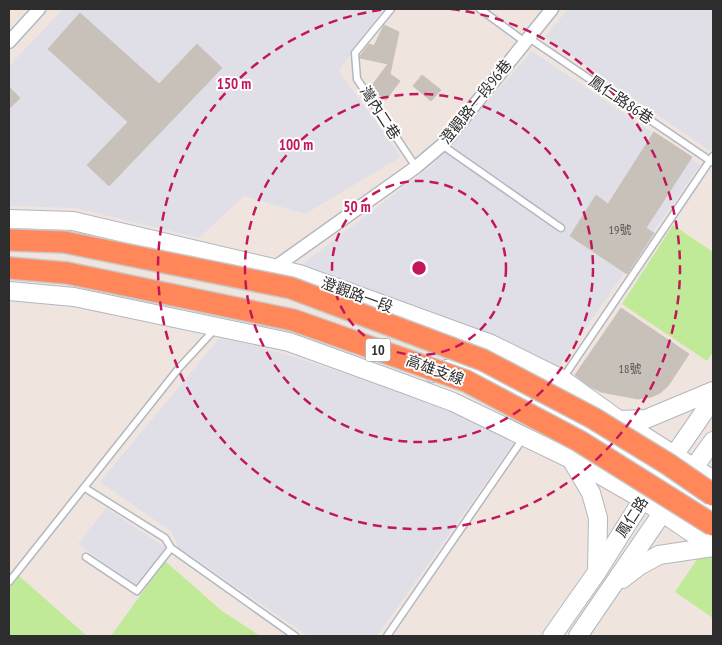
<svg xmlns="http://www.w3.org/2000/svg" width="722" height="645" viewBox="0 0 722 645" font-family="'PT Sans Narrow','Noto Sans TC',sans-serif">
<style>
.industrial{fill:#e0dfe8}
.green{fill:#c0ea97}
.building{fill:#c8c1ba;stroke:#cbc1b7}
.lines{fill:none;stroke-linecap:round;stroke-linejoin:round}
.lane-casing{stroke:#b2b7c1;stroke-width:9}
.street-casing{stroke:#b2b7c1;stroke-width:15}
.secondary-casing{stroke:#b2b7c1;stroke-width:20}
.lane{stroke:#fff;stroke-width:6}
.street{stroke:#fff;stroke-width:12}
.secondary{stroke:#fff;stroke-width:18}
.highway-bridge-casing{stroke:#c8c8c8;stroke-width:24;stroke-linecap:butt}
.highway-bridge{stroke:#ff875a;stroke-width:21}
.ring{fill:none;stroke:#c2185b;stroke-width:2.5;stroke-dasharray:9 6}
.labels{text-anchor:middle;stroke-width:4;stroke-linejoin:round;paint-order:stroke}
.number-label{font-size:12px;fill:#545250}
.shield{fill:#fff;stroke:#6c6c6c;stroke-width:1}
.shield-label{font-size:14px;font-weight:bold;fill:#2d2d2d}
.street-label{font-size:15px;fill:#2d2d2d;stroke:#fff}
.centre{fill:#c2185b;stroke:#fff;stroke-width:2.5}
.ring-label{font-size:15px;text-anchor:middle;font-weight:bold;fill:#c2185b;stroke:#fff;stroke-width:4;stroke-linejoin:round;paint-order:stroke}
</style>
<rect width="100%" height="100%" fill="#efe5de"/>
<g class="industrial">
<path d="M63,9H384L339,71L401,157L305,214L244,196L199,238L75,208L9,206V66Z"/>
<path d="M568,9H713V146L710,151L545,37Z"/>
<path d="M532,51L700,165L559,366L301,265L430,167Z"/>
<path d="M221,336L300,359L464,413L515,441L377,636H308L178,547L172,532L100,482Z"/>
<path d="M106,508L166,548L135,585L78,544Z"/>
</g>
<g class="green">
<path d="M673,225L713,252V352L707,361L622,304Z"/>
<path d="M713,554V618L675,592L700,555Z"/>
<path d="M165,561L222,611L260,636H111Z"/>
<path d="M18,575L87,636H9V589Z"/>
</g>
<g class="building">
<path d="M80,13L159,84L197,44L222,68L109,186L87,165L128,122L48,49Z"/>
<path d="M384,25L399,32L390,74L400,81L386,100L370,88L388,64L360,58V56L369,44L374,46Z"/>
<path d="M422,75L441,90L431,101L413,86Z"/>
<path d="M9,87L20,98L9,109Z"/>
<path d="M654,132L692,157L646,228L654,233L627,274L570,236L596,195L608,204Z"/>
<path d="M621,308L689,354L668,386L660,393L651,397L638,399L601,392L589,386L575,375Z"/>
</g>
<g class="lines">
<defs>
<g id="lane">
<path d="M391,9L355,53L357,79L416,167"/>
<path d="M480,9L525,42"/>
<path d="M529,38L712,162"/>
<path d="M442,145L561,228"/>
<path d="M563,378L713,156"/>
<path d="M85,488L165,538L171,548L295,636"/>
<path d="M86,557L137,591L171,548"/>
<path d="M9,582L179,368L215,329"/>
<path d="M387,636L524,437"/>
</g>
<g id="street">
<path d="M9,42L39,9"/>
<path d="M274,268L416,167L442,145L552,9"/>
</g>
<g id="secondary">
<path d="M9,219L73,221L299,274L491,344L562,379L619,420L713,480"/>
<path d="M9,291L74,297L289,342L402,383L453,402L583,465L642,499L713,547"/>
<path d="M433,373L458,366L538,405L660,475L685,481"/>
<path d="M619,420L646,419L713,391"/>
<path d="M571,459L591,493L598,518L597,572"/>
<path d="M668,464L713,399"/>
<path d="M687,477L713,441"/>
<path d="M666,485L680,488L713,510"/>
<path d="M622,579L639,566L659,555L713,547"/>
<path d="M552,636L597,572L648,491"/>
<path d="M578,636L669,503"/>
</g>
</defs>
<use href="#lane" class="lane-casing"/>
<use href="#street" class="street-casing"/>
<use href="#secondary" class="secondary-casing"/>
<use href="#lane" class="lane"/>
<use href="#street" class="street"/>
<use href="#secondary" class="secondary"/>
<defs>
<g id="highway-bridge">
<path d="M9,240L64,242L291,288L483,360L593,418L668,464L713,495"/>
<path d="M9,268L67,273L293,320L466,381L579,441L713,525"/>
</g>
</defs>
<use href="#highway-bridge" class="highway-bridge-casing"/>
<use href="#highway-bridge" class="highway-bridge"/>
</g>
<g class="ring">
<circle cx="419" cy="268" r="87"/>
<circle cx="419" cy="268" r="174"/>
<path d="M451 9A261 261 0 1 1 387 9"/>
</g>
<g class="labels">
<g class="number-label">
<text x="620" y="234">19號</text>
<text x="630" y="373">18號</text>
</g>
<rect class="shield" x="365.5" y="338.5" width="25" height="23" rx="4"/>
<g class="shield-label">
<text x="378" y="355">10</text>
</g>
<g class="street-label">
<text transform="translate(621 100) rotate(34)" y="5">鳳仁路86巷</text>
<text transform="translate(476 102) rotate(-51)" y="5">澄觀路一段96巷</text>
<text transform="translate(380 113) rotate(57)" y="5">灣內二巷</text>
<text transform="translate(357 295) rotate(20)" y="5">澄觀路一段</text>
<text transform="translate(435 370) rotate(20)" y="5">高雄支線</text>
<text transform="translate(632 517) rotate(-57)" y="5">鳳仁路</text>
</g>
</g>
<circle cx="419" cy="268" r="8" class="centre"/>
<g class="ring-label">
<text x="234" y="89">150 m</text>
<text x="296" y="150">100 m</text>
<text x="357" y="212">50 m</text>
</g>
<rect width="722" height="645" fill="none" stroke="#2d2d2d" stroke-width="20"/>
</svg>
